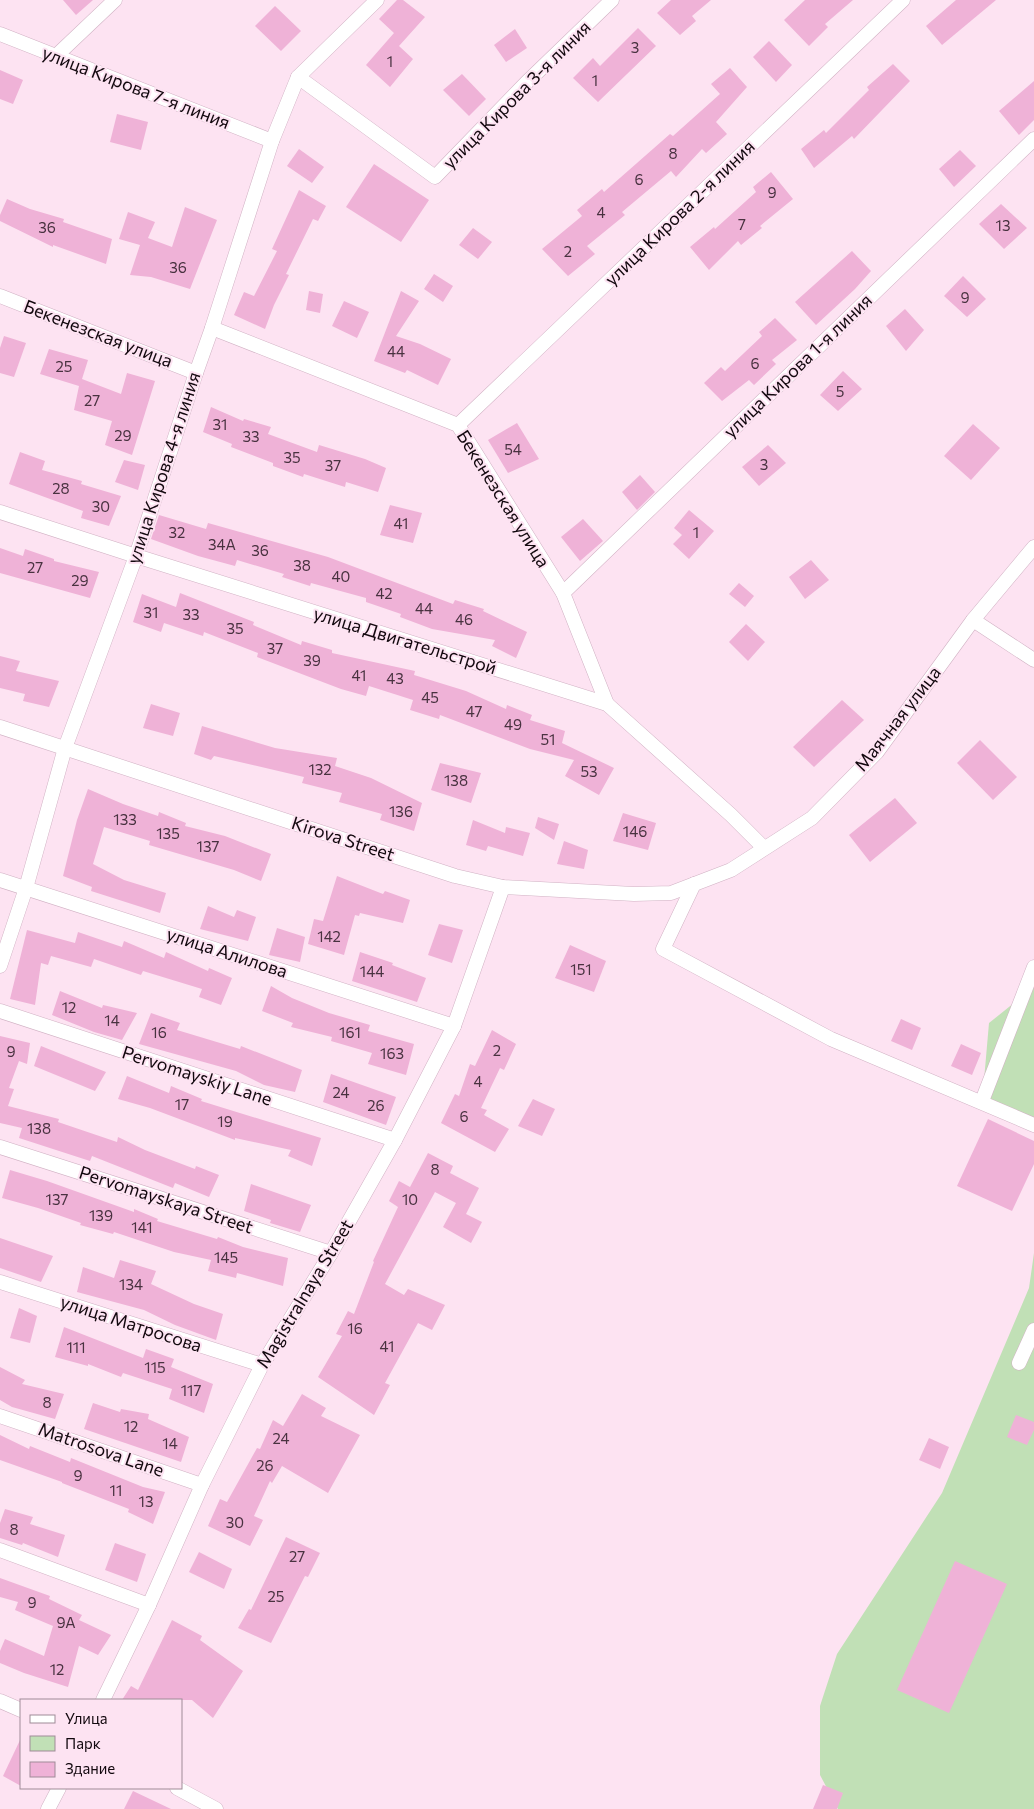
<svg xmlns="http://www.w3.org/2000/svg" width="1034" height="1809" viewBox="0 0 1034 1809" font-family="Commissioner,sans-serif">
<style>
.green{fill:#c1e0b6}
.building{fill:#efb2d7}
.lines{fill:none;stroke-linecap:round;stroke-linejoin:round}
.street-casing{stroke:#d1b2c4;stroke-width:15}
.street{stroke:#fff;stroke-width:14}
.labels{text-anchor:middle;stroke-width:4;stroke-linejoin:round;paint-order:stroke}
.number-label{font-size:15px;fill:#493240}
.street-label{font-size:18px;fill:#12080e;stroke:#fde3f2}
</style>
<rect width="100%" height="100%" fill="#fde3f2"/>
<g class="green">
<path d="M1034,987V1131L982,1103L989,1023Z"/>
<path d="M1034,1253V1809H838L820,1775V1706L837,1654L942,1493L1029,1288Z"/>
</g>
<g class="building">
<path d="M63,0H93L76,15Z"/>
<path d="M397,0H403L425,17L399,46L413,59L390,87L366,65L394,33L379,19Z"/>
<path d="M671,0H711L692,16L696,21L680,35L657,13Z"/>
<path d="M805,0H853L825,24L828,27L809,46L784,20Z"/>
<path d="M956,0H996L942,45L926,26Z"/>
<path d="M275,6L301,31L281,51L255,26Z"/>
<path d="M638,28L656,46L598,102L573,78L593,58L600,66Z"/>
<path d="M515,29L527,48L506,62L494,45Z"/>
<path d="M769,41L792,65L776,82L753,57Z"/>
<path d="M893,64L910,81L854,139L852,136L814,168L801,149L824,130L826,133L869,90L867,87Z"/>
<path d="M730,68L747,87L716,122L727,134L706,153L702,149L676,177L671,171L622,212L625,215L587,246L595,254L568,276L542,249L582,216L577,210L602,189L604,192L670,134L673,136L720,94L711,84Z"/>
<path d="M0,70L23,80L13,104L0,99Z"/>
<path d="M462,74L486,99L469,116L443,90Z"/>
<path d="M1034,81V120L1019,135L999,111Z"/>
<path d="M117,114L148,122L141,150L110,142Z"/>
<path d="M299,149L324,167L312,183L287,166Z"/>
<path d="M960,150L976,166L954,187L939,169Z"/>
<path d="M374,164L429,200L401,242L346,207Z"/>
<path d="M771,172L793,199L760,226L762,228L741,245L738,241L709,270L690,247L714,227L715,229L756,192L753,187Z"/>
<path d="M299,190L326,206L318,221L313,219L286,274L289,275L274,305L265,329L234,315L244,292L254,296L277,251L272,249Z"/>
<path d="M7,199L30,209L64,219L63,222L112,239L106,264L53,245V247L0,221V215Z"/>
<path d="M1001,204L1027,228L1004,249L979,224Z"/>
<path d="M185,207L217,220L190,289L151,277L130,275L140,245L119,239L128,212L155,222L148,238L172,247Z"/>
<path d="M473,228L492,242L478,259L459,245Z"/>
<path d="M852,251L871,271L855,289L816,325L795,302Z"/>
<path d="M434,274L453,286L443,302L424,289Z"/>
<path d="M963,276L986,299L967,317L944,296Z"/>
<path d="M309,291L323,294L320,313L306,310Z"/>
<path d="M401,291L419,301L396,336L420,344L451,359L438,385L407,370L405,373L374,361Z"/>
<path d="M344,301L369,312L357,338L332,326Z"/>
<path d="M905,309L924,330L906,351L886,326Z"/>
<path d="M775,318L797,340L772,360L776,364L754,385L749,380L722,401L704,383L721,367L725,371L762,336L759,332Z"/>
<path d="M4,336L26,343L14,377L0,373V348Z"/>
<path d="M49,349L88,360L82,379L121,394L127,373L155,381L132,455L105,445L112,421L74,410L79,386L40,374Z"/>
<path d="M843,371L862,389L838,411L820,395Z"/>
<path d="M211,407L243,421L244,419L271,427L268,434L317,452L319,445L365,459L386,468L378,492L346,482L345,487L304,474L303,477L273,466V463L231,447L232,444L203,432Z"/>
<path d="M517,423L539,459L508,473L488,440Z"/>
<path d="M973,424L1000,448L971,480L944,456Z"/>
<path d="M768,445L786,463L759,486L742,467Z"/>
<path d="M20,452L45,461L42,470L82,481L81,484L121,496L109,526L81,518L83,511L9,484Z"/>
<path d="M124,460L145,465L138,490L115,482Z"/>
<path d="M640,475L655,492L637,510L622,492Z"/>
<path d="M390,505L422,513L413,543L380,535Z"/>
<path d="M689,510L714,531L689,559L673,544L682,535L674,528Z"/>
<path d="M159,515L206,529L208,523L328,557L453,604L455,600L484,609L483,611L527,632L516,658L492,646L495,640L432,629L400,617L401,614L366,602V598L311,583L310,586L282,577L284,574L237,560L235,566L198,556L151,539Z"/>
<path d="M583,519L603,541L580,561L561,537Z"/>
<path d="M0,548L23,556L25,549L54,559V561L99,572L90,598L0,573Z"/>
<path d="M811,560L829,580L805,599L789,577Z"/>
<path d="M739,583L754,596L745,607L729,594Z"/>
<path d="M180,593L254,622L253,625L301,645L302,641L332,650V653L415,671L414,675L466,691L506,709L507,705L532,715L530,720L565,731L562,743L614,768L599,795L565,776L574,760L530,749L440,715L439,719L410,710L413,700L369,686L366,696L341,689L257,657L258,653L204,632L203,636L164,623L161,632L133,622L142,594L176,607Z"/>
<path d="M746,624L765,642L748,661L729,642Z"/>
<path d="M0,656L20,661L16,671L59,681L49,707L23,701L25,694L0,688Z"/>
<path d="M842,700L864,720L814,767L793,747Z"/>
<path d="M151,704L180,713L173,736L143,728Z"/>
<path d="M202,726L275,748L337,758L335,766L371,778L422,803L414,831L380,820L382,814L339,802L342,793L302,783L304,777L214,756L211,760L194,754Z"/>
<path d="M980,740L1017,777L993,800L957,763Z"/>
<path d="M440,763L481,773L471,803L431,790Z"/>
<path d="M88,789L123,804L158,816L159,812L186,823L185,826L225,836L271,854L261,881L234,870L149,845L150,841L104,827L93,864L124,880L166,893L160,913L91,891L92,887L63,876L77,820Z"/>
<path d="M895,798L917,823L870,862L849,835Z"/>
<path d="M623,813L656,823L648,850L613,841Z"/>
<path d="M538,817L559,824L554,840L535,828Z"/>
<path d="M473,820L505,833L506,827L530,833L523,856L488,846L486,851L466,845Z"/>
<path d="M564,841L588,850L584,869L557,864Z"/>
<path d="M337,876L383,894L385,891L410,900L403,923L360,913L359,916L355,915L344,955L308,944L314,919L323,921Z"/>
<path d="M208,906L234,917L237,910L256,917L248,941L200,929Z"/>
<path d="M439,924L463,930L452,963L428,955Z"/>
<path d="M277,928L305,937L300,962L269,955Z"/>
<path d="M27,930L75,943L78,932L122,947L124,941L164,958L166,952L208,971L209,968L232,978L221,1005L199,997L202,989L143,971L141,975L94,959L91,967L51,956L48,965L41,963L35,1005L10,999Z"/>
<path d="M570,945L606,961L594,992L555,978Z"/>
<path d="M360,952L393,963L392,965L426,978L417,1002L352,981Z"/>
<path d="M271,986L292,998L329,1013L370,1025L368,1031L414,1044L406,1075L368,1064L372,1053L331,1041L332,1037L291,1027L293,1023L262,1011Z"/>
<path d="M60,991L102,1008L103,1005L137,1013L122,1040L94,1032L52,1015Z"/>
<path d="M151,1013L180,1023L177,1030L240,1049L241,1046L302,1070L295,1092L264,1085L236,1071L139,1044Z"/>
<path d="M901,1019L921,1028L912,1050L891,1041Z"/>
<path d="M492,1030L516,1044L504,1070L500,1068L481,1108L487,1110L484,1115L509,1129L495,1152L441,1123L455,1094L459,1096L470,1064L475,1066Z"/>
<path d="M0,1036L30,1043L27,1064L19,1061L9,1088L14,1089L8,1106L59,1119L58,1122L117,1142L118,1137L145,1150L195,1169L196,1166L219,1175L209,1197L175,1183L173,1188L92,1156L90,1161L19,1138L22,1128L0,1123Z"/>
<path d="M961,1044L981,1053L972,1075L951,1066Z"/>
<path d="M41,1046L106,1072L95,1091L34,1066Z"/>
<path d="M331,1074L396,1097L386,1125L323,1102Z"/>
<path d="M127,1076L169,1093L171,1086L202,1099L201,1101L321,1138L312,1166L288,1156L291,1150L235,1138V1140L150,1108L118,1099Z"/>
<path d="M533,1099L555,1109L542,1136L518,1126Z"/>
<path d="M988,1119L1034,1141V1164L1012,1211L957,1186Z"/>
<path d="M428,1153L453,1166L450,1173L479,1188L466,1214L482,1222L471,1243L443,1227L456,1203L435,1192L385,1284L404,1295L408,1289L445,1305L432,1330L418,1323L385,1383L390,1385L374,1415L318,1377L342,1336L336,1334L348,1311L354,1314L374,1262L373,1261L398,1207L389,1201L399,1181L410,1187Z"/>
<path d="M10,1170L47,1181L134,1212V1209L158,1219L157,1221L217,1239L218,1237L243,1247L288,1258L283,1286L237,1273L236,1278L208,1271L211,1260L174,1252L114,1232L113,1234L80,1225L81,1223L38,1208L2,1198Z"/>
<path d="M251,1184L311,1205L300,1232L270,1223L271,1220L244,1211Z"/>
<path d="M0,1238L53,1256L41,1282L0,1268Z"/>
<path d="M120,1260L156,1271L151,1284L194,1304L223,1314L216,1340L175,1325L144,1310L77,1292L83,1267L114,1278Z"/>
<path d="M19,1308L37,1316L30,1343L10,1338Z"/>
<path d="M64,1327L143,1358L146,1349L174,1359L171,1367L213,1384L204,1413L169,1399L172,1389L123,1373L121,1377L88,1364V1366L55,1357Z"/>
<path d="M0,1367L25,1380L22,1384L64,1394L55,1419L12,1407L0,1400Z"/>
<path d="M302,1394L326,1408L321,1416L360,1435L328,1493L282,1466L272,1483L270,1481L254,1516L263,1520L250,1546L208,1526L220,1499L227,1502L257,1448L260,1449L273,1420L283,1426Z"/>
<path d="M93,1403L120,1412L121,1409L149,1414L148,1419L189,1437L181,1462L84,1429Z"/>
<path d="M1016,1415L1034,1422V1430L1027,1445L1007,1437Z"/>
<path d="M0,1435L29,1449L30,1446L70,1462L71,1458L143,1487L165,1492L153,1524L128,1512L129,1509L62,1483V1482L0,1460Z"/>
<path d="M929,1438L949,1447L940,1469L919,1460Z"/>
<path d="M5,1509L33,1517L30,1524L65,1535L58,1557L23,1543L22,1545L0,1538V1523Z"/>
<path d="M286,1537L320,1553L308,1577L305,1576L271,1643L238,1628L249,1609L251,1610Z"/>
<path d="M115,1543L146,1554L137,1582L105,1570Z"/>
<path d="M199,1552L232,1569L224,1589L189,1572Z"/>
<path d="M955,1561L1007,1584L949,1713L897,1690Z"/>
<path d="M0,1578L50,1596L49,1599L82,1615L79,1620L111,1635L98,1655L79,1646L68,1687L24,1673L0,1663V1651L5,1639L44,1656L53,1626L15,1610L18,1602L0,1597Z"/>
<path d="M172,1620L202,1636L200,1640L243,1671L213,1718L192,1700H122L131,1686L138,1690Z"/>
<path d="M21,1738V1786L3,1776Z"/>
<path d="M823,1785L843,1793L837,1809H813Z"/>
<path d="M133,1791L171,1809H124Z"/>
</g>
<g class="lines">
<defs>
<g id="street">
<path d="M0,34L272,141"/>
<path d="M56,56L115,0"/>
<path d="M298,77L435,177L526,83L612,0"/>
<path d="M0,296L196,373"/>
<path d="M212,328L458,425L563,593L607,704"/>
<path d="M458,425L903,0"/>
<path d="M0,512L136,556L607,704L731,815L764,848"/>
<path d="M563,593L1034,139"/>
<path d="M973,620L1034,660"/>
<path d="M0,727L455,876L503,887L634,894L671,893L731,870L812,818L877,752L973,620L1034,547"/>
<path d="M0,880L454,1026"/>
<path d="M694,884L663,949L831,1039L1034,1125"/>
<path d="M0,966L26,888L65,748L136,556L196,373L212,328L272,141L298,77L377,0"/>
<path d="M0,1011L395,1140"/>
<path d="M982,1101L1034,967"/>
<path d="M0,1147L331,1253"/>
<path d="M0,1282L262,1365"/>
<path d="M1019,1363L1034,1330"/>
<path d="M0,1416L202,1485"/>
<path d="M0,1550L149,1605"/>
<path d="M103,1700L149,1605L202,1485L262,1365L331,1253L395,1140L454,1026L503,887"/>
<path d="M0,1701L21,1710"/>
<path d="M177,1788L216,1809"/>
<path d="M48,1809L59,1788"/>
</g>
</defs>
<use href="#street" class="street-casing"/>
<use href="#street" class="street"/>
</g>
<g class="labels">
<g class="number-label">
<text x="635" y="53">3</text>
<text x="390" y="67">1</text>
<text x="595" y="86">1</text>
<text x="673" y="159">8</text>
<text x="639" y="185">6</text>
<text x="772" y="198">9</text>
<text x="601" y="218">4</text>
<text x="742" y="230">7</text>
<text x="1003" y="231">13</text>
<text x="47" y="233">36</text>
<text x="568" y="257">2</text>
<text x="178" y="273">36</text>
<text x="965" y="303">9</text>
<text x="396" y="357">44</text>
<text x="755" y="369">6</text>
<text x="64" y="372">25</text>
<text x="840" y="397">5</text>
<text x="92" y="406">27</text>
<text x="220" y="430">31</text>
<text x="123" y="441">29</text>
<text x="251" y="442">33</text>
<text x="513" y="455">54</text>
<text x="292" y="463">35</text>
<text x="764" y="470">3</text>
<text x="333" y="471">37</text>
<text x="61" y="494">28</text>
<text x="101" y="512">30</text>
<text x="401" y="529">41</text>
<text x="177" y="538">32</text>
<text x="696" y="538">1</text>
<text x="222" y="550">34А</text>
<text x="260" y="556">36</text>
<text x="302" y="571">38</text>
<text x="35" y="573">27</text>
<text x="341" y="582">40</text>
<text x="80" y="586">29</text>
<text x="384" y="599">42</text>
<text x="424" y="614">44</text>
<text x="151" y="618">31</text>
<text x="191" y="620">33</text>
<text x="464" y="625">46</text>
<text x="235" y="634">35</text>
<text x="275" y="654">37</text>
<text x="312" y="666">39</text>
<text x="359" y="681">41</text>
<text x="395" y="684">43</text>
<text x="430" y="703">45</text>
<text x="474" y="717">47</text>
<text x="513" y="730">49</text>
<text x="548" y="745">51</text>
<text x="320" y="775">132</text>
<text x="589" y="777">53</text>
<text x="456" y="786">138</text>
<text x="401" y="817">136</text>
<text x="125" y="825">133</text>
<text x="635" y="837">146</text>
<text x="168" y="839">135</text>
<text x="208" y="852">137</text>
<text x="329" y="942">142</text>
<text x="581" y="975">151</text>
<text x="372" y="977">144</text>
<text x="69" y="1013">12</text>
<text x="112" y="1026">14</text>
<text x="159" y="1038">16</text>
<text x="350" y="1038">161</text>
<text x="497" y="1056">2</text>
<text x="11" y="1057">9</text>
<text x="392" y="1059">163</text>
<text x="478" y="1087">4</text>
<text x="341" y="1098">24</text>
<text x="182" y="1110">17</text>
<text x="376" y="1111">26</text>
<text x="464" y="1122">6</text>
<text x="225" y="1127">19</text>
<text x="39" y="1134">138</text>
<text x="435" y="1175">8</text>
<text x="57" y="1205">137</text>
<text x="410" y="1205">10</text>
<text x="101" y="1221">139</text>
<text x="142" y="1233">141</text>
<text x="226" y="1263">145</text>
<text x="131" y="1290">134</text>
<text x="355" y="1334">16</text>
<text x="387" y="1352">41</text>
<text x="76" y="1353">111</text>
<text x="155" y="1373">115</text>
<text x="191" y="1396">117</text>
<text x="47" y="1408">8</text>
<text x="131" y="1432">12</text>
<text x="281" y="1444">24</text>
<text x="170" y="1449">14</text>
<text x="265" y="1471">26</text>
<text x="78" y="1481">9</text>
<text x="116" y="1496">11</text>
<text x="146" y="1507">13</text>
<text x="235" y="1528">30</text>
<text x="14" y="1535">8</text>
<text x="297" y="1562">27</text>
<text x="276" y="1602">25</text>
<text x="32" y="1608">9</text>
<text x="66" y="1628">9А</text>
<text x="57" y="1675">12</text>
</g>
<g class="street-label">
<text transform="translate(136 88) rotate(21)" y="6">улица Кирова 7-я линия</text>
<text transform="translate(517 95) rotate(-45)" y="6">улица Кирова 3-я линия</text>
<text transform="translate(680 213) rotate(-44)" y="6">улица Кирова 2-я линия</text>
<text transform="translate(98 334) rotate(21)" y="6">Бекенезская улица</text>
<text transform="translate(798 366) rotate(-44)" y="6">улица Кирова 1-я линия</text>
<text transform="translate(164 468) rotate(-72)" y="6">улица Кирова 4-я линия</text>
<text transform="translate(503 499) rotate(58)" y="6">Бекенезская улица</text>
<text transform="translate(405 641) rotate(17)" y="6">улица Двигательстрой</text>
<text transform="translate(898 719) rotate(-52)" y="6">Маячная улица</text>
<text transform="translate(343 839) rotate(18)" y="6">Kirova Street</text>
<text transform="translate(227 953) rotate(18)" y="6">улица Алилова</text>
<text transform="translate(197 1076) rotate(18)" y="6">Pervomayskiy Lane</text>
<text transform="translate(166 1200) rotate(18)" y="6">Pervomayskaya Street</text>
<text transform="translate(305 1294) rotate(-59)" y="6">Magistralnaya Street</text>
<text transform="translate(131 1324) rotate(18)" y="6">улица Матросова</text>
<text transform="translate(101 1450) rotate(19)" y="6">Matrosova Lane</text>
</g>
</g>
<rect x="20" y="1699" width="162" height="90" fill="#fde3f2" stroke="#9f8b97"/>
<rect x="30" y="1715" width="25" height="8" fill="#ffffff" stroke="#9f8b97"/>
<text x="65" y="1724" font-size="15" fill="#12080e">Улица</text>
<rect x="30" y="1736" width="25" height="15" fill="#c1e0b6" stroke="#9f8b97"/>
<text x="65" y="1749" font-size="15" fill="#12080e">Парк</text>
<rect x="30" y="1762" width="25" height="15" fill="#efb2d7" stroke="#9f8b97"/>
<text x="65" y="1774" font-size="15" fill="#12080e">Здание</text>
</svg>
